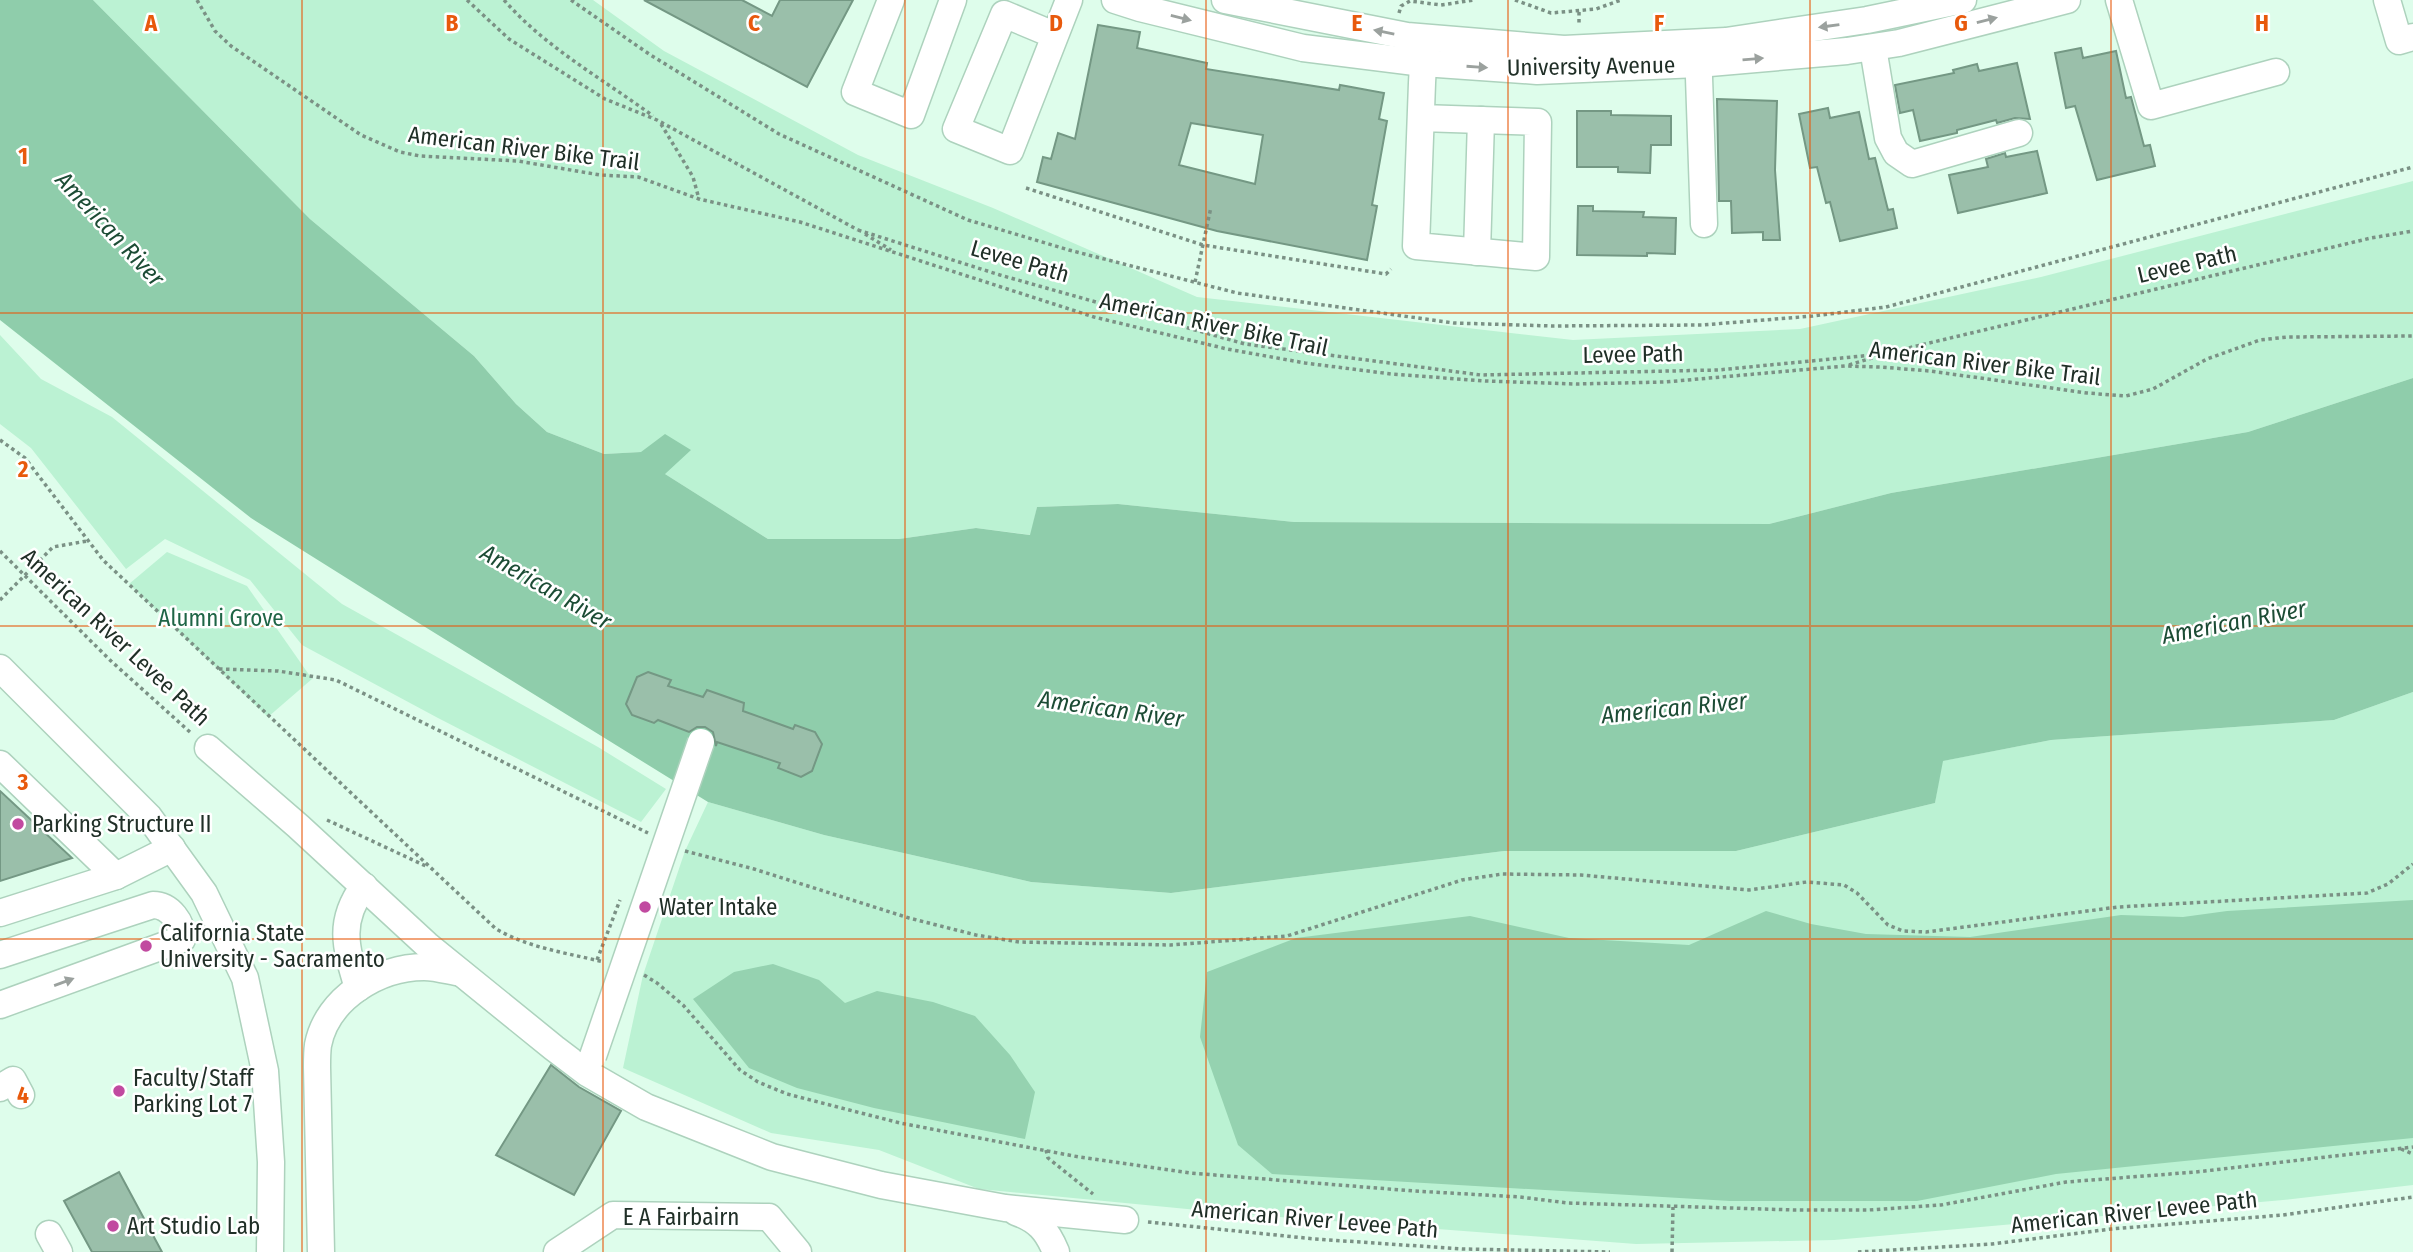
<svg xmlns="http://www.w3.org/2000/svg" width="2413" height="1252" viewBox="0 0 2413 1252" font-family="'Fira Sans Condensed',sans-serif">
<style>
.green{fill:#bbf2d3}
.forest{fill:#95d2b0}
.water{fill:#8fcdab}
.building{fill:#9abfaa;stroke:#749884;stroke-width:2;fill-rule:evenodd}
.lines{fill:none;stroke-linecap:round;stroke-linejoin:round}
.minor-casing{stroke:#add2bd;stroke-width:29}
.path{stroke:#7b9185;stroke-width:3.5;stroke-dasharray:3.5 3.5;stroke-linecap:butt}
.minor{stroke:#fff;stroke-width:26}
.minor-bridge-casing{stroke:#add2bd;stroke-width:29;stroke-linecap:butt}
.minor-bridge{stroke:#fff;stroke-width:26}
.oneway{fill:#9ba19e}
.grid{fill:none;stroke:#e8590c;stroke-width:2;stroke-opacity:0.55}
.poi-dot{fill:#c14aa0;stroke:#fff;stroke-width:2.5}
.labels{text-anchor:middle;stroke-width:5;stroke-linejoin:round;paint-order:stroke}
.street-label{font-size:23px;fill:#202f27;stroke:#fff}
.park-label{font-size:23px;fill:#1f6546;stroke:#fff}
.poi-label{font-size:23px;fill:#202f27;stroke:#fff;text-anchor:start}
.water-label{font-size:24px;font-style:italic;fill:#1c4c35;stroke:#fff}
.grid-label{font-size:23px;text-anchor:middle;font-weight:bold;fill:#e8590c;stroke:#fff;stroke-width:5;stroke-linejoin:round;paint-order:stroke}
</style>
<rect width="100%" height="100%" fill="#defdeb"/>
<g class="green">
<path d="M93,0H593L664,51L858,155L993,208L1197,297L1573,340L1800,329L2041,277L2413,181V378L2248,432L1891,493L1769,524L1294,522L1118,504L1037,507L1031,535L976,528L899,539H768L665,474L641,452L604,454L547,432L516,404L474,356L310,219Z"/>
<path d="M0,335L41,379L112,417L342,604L598,747L666,789L641,822L438,718L302,645L250,580L165,539L126,569L31,448L0,424Z"/>
<path d="M167,552L247,586L312,679L268,717L129,584Z"/>
<path d="M2413,692V1185L2283,1200L1834,1240L1636,1244L1239,1214L979,1189L879,1150L771,1133L623,1068L643,975L685,851L708,802L824,835L1031,882L1171,893L1504,851H1736L1935,803L1942,761L2051,740L2334,720Z"/>
</g>
<g class="forest">
<path d="M2413,900V1138L2056,1174L1917,1201H1730L1272,1174L1238,1145L1200,1037L1207,972L1296,938L1470,916L1569,938L1689,945L1766,911L1811,924L1866,934L1970,937L2121,915L2183,917L2227,911Z"/>
<path d="M773,964L819,980L845,1003L877,991L933,1002L975,1016L1010,1055L1035,1092L1025,1139L874,1108L797,1088L749,1068L693,999L734,972Z"/>
</g>
<path class="water" d="M0,0H93L310,219L474,356L516,404L547,432L604,454L641,452L665,434L691,450L665,474L768,539H899L976,528L1030,535L1037,507L1118,504L1294,522L1769,524L1891,493L2248,432L2413,378V692L2334,720L2051,740L1943,761L1935,803L1736,851H1504L1171,893L1031,882L824,835L708,802L396,609L251,518L0,320Z"/>
<g class="building">
<path d="M644,0H742L772,16L780,0H853L807,87Z"/>
<path d="M1098,25L1140,32L1137,48L1207,63L1206,69L1339,90L1340,85L1384,93L1379,119L1387,121L1372,205L1377,206L1367,260L1217,231L1037,182L1043,157L1051,159L1058,133L1075,139ZM1191,123L1263,135L1255,184L1179,165Z"/>
<path d="M2081,48L2083,58L2116,51L2126,98L2131,97L2144,146L2150,145L2155,166L2097,180L2075,106L2066,108L2055,53Z"/>
<path d="M2017,63L2030,119L2015,118L1997,123L1996,120L1957,130V133L1920,141L1913,110L1900,113L1895,85L1954,73L1953,70L1977,64L1979,71Z"/>
<path d="M1717,99L1777,101L1775,170L1780,240H1763V232L1732,233L1731,201H1719Z"/>
<path d="M1828,108L1830,118L1859,112L1869,159L1875,158L1888,210L1893,209L1897,228L1840,241L1830,202L1826,203L1817,167L1810,168L1799,114Z"/>
<path d="M1577,111H1611V115L1671,116V145H1651L1650,173L1618,172V167H1577Z"/>
<path d="M2037,151L2047,193L1958,213L1949,175L1988,167L1986,159L2005,153L2006,157Z"/>
<path d="M1578,206H1593V211L1644,212L1643,217L1676,218L1675,254L1647,253V256L1577,255Z"/>
<path d="M648,672L671,680L668,686L703,697L707,690L744,703L743,711L793,729L795,725L815,732L822,744L812,771L801,777L778,768L780,763L717,742L716,746L713,732L705,727H697L689,732L658,720L654,723L632,715L626,704L637,677Z"/>
<path d="M0,791L72,858L0,881Z"/>
<path d="M551,1065L579,1087L621,1111L574,1195L496,1155Z"/>
<path d="M119,1172L162,1252H92L64,1201Z"/>
</g>
<g class="lines">
<defs>
<g id="minor">
<path d="M891,0L855,92L911,115L953,0"/>
<path d="M1115,0L1140,8L1303,48L1423,63L1537,71L1698,64L1847,51L1899,43L2067,0"/>
<path d="M1225,0L1407,36L1564,49L1726,41L1867,20L1963,0"/>
<path d="M2119,0L2151,106L2276,72"/>
<path d="M2387,0L2399,41L2413,37"/>
<path d="M1054,35L1004,14L956,129L1010,151L1069,0"/>
<path d="M1698,48L1704,224"/>
<path d="M1873,48L1888,138L1896,153L1912,164L2019,133"/>
<path d="M1421,118L1538,122L1536,257L1416,246L1422,83L1424,46"/>
<path d="M1477,252L1481,120"/>
<path d="M0,668L149,817L204,893L245,978L265,1071L271,1162L270,1252"/>
<path d="M208,748L298,826L427,945L554,1048L587,1073L646,1107L772,1157L881,1185L1005,1208L1125,1220"/>
<path d="M0,764L116,876"/>
<path d="M0,913L116,876L172,848"/>
<path d="M0,955L153,905C170,905 183,923 182,939L0,1005"/>
<path d="M358,988C346,948 337,922 364,886"/>
<path d="M0,1088L13,1080L21,1095"/>
<path d="M1016,1212C1038,1220 1047,1230 1056,1252"/>
<path d="M49,1234L59,1252"/>
<path d="M321,1252L317,1067C317,1060 317,1052 318,1045C327,998 379,967 424,967C436,967 449,971 461,973"/>
<path d="M557,1252L613,1215L769,1217L798,1252"/>
</g>
</defs>
<use href="#minor" class="minor-casing"/>
<g class="path">
<path d="M197,0L215,31L231,46L361,135L400,152L420,156L518,161L600,175L638,177L699,199L800,222L1094,317L1227,349L1305,363L1391,374L1485,381L1576,384L1665,382L1845,366L1880,367L1930,371L2087,393L2126,396L2153,389L2207,359L2260,340L2288,337L2413,336"/>
<path d="M467,0L509,39L605,99L657,120L858,230"/>
<path d="M504,0C546,48 603,79 653,116"/>
<path d="M571,0L649,54L779,134L968,220L1069,250L1237,293L1454,323L1552,326L1702,325L1813,316L1886,307L2413,167"/>
<path d="M1515,0L1551,13L1596,9L1621,0"/>
<path d="M1579,12V25"/>
<path d="M1399,13L1401,6L1410,1L1441,5L1474,0"/>
<path d="M661,124L693,177L699,199"/>
<path d="M1026,188L1203,245L1386,274L1391,269"/>
<path d="M858,230L1000,275L1245,344L1481,375L1718,370L1883,354L2371,238L2413,231"/>
<path d="M865,234L891,250"/>
<path d="M1195,282L1211,207"/>
<path d="M1849,365L1875,357"/>
<path d="M0,440L25,458L103,560L496,929C529,948 567,953 604,962"/>
<path d="M0,551L111,661L191,733"/>
<path d="M0,600L53,547L87,541"/>
<path d="M219,669L278,671L336,680L648,833"/>
<path d="M327,820L428,867"/>
<path d="M685,851L754,869L909,918L976,935L1019,942L1171,945L1287,936L1462,880L1502,874L1581,875L1749,890L1807,882L1844,885L1857,893L1888,925L1903,931L1926,932L2118,907L2367,893L2388,884L2413,864"/>
<path d="M597,960L620,900"/>
<path d="M644,975L657,983L683,1005L740,1070L758,1082L787,1094L900,1123L1079,1157L1190,1173L1414,1191L1520,1197L1568,1203L1795,1210H1868L1941,1205L2066,1182L2196,1172L2413,1147"/>
<path d="M2401,1149L2413,1154"/>
<path d="M1046,1150L1048,1158L1093,1194"/>
<path d="M1148,1222L1315,1239L1463,1249L1610,1252"/>
<path d="M1672,1252L1673,1207"/>
<path d="M1858,1252L1992,1244L2111,1229L2283,1215L2413,1197"/>
</g>
<use href="#minor" class="minor"/>
<defs>
<path id="minor-bridge" d="M593,1056L701,742"/>
</defs>
<use href="#minor-bridge" class="minor-bridge-casing"/>
<use href="#minor-bridge" class="minor-bridge"/>
</g>
<defs><path id="oneway-solid" d="M-6-.8H1V-3.2L6.5 0L1 3.2V.8H-6Z" transform="scale(1.75)"/></defs>
<g class="oneway">
<use href="#oneway-solid" transform="translate(1181 18) rotate(14)"/>
<use href="#oneway-solid" transform="translate(1987 20) rotate(-14)"/>
<use href="#oneway-solid" transform="translate(1829 26) rotate(172)"/>
<use href="#oneway-solid" transform="translate(1384 32) rotate(-169)"/>
<use href="#oneway-solid" transform="translate(1753 59) rotate(-5)"/>
<use href="#oneway-solid" transform="translate(1477 67) rotate(4)"/>
<use href="#oneway-solid" transform="translate(64 982) rotate(-20)"/>
</g>
<path class="grid" d="M302,0V1252M603,0V1252M905,0V1252M1206,0V1252M1508,0V1252M1810,0V1252M2111,0V1252M0,313H2413M0,626H2413M0,939H2413"/>
<g class="poi-dot">
<circle cx="18" cy="824" r="7"/>
<circle cx="645" cy="907" r="7"/>
<circle cx="146" cy="946" r="7"/>
<circle cx="119" cy="1091" r="7"/>
<circle cx="113" cy="1226" r="7"/>
</g>
<g class="labels">
<g class="street-label">
<text transform="translate(1591 66) rotate(-1)" y="8">University Avenue</text>
<text transform="translate(524 148) rotate(7)" y="8">American River Bike Trail</text>
<text transform="translate(1020 261) rotate(16)" y="8">Levee Path</text>
<text transform="translate(2187 264) rotate(-13)" y="8">Levee Path</text>
<text transform="translate(1214 324) rotate(12)" y="8">American River Bike Trail</text>
<text transform="translate(1633 354) rotate(-1)" y="8">Levee Path</text>
<text transform="translate(1985 363) rotate(7)" y="8">American River Bike Trail</text>
<text transform="translate(116 637) rotate(43)" y="8">American River Levee Path</text>
<text transform="translate(2134 1212) rotate(-6)" y="8">American River Levee Path</text>
<text x="681" y="1225">E A Fairbairn</text>
<text transform="translate(1315 1219) rotate(5)" y="8">American River Levee Path</text>
</g>
<g class="park-label">
<text x="221" y="626">Alumni Grove</text>
</g>
<g class="poi-label">
<text x="32" y="832">Parking Structure II</text>
<text x="659" y="915">Water Intake</text>
<text x="160" y="941">California State<tspan x="160" dy="26">University - Sacramento</tspan></text>
<text x="133" y="1086">Faculty/Staff<tspan x="133" dy="26">Parking Lot 7</tspan></text>
<text x="127" y="1234">Art Studio Lab</text>
</g>
<g class="water-label">
<text transform="translate(110 229) rotate(47)" y="8">American River</text>
<text transform="translate(546 587) rotate(30)" y="8">American River</text>
<text transform="translate(2234 622) rotate(-11)" y="8">American River</text>
<text transform="translate(1674 708) rotate(-6)" y="8">American River</text>
<text transform="translate(1111 709) rotate(8)" y="8">American River</text>
</g>
</g>
<g class="grid-label">
<text x="151" y="31">A</text>
<text x="452" y="31">B</text>
<text x="754" y="31">C</text>
<text x="1056" y="31">D</text>
<text x="1357" y="31">E</text>
<text x="1659" y="31">F</text>
<text x="1961" y="31">G</text>
<text x="2262" y="31">H</text>
<text x="23" y="164">1</text>
<text x="23" y="477">2</text>
<text x="23" y="790">3</text>
<text x="23" y="1103">4</text>
</g>
</svg>
